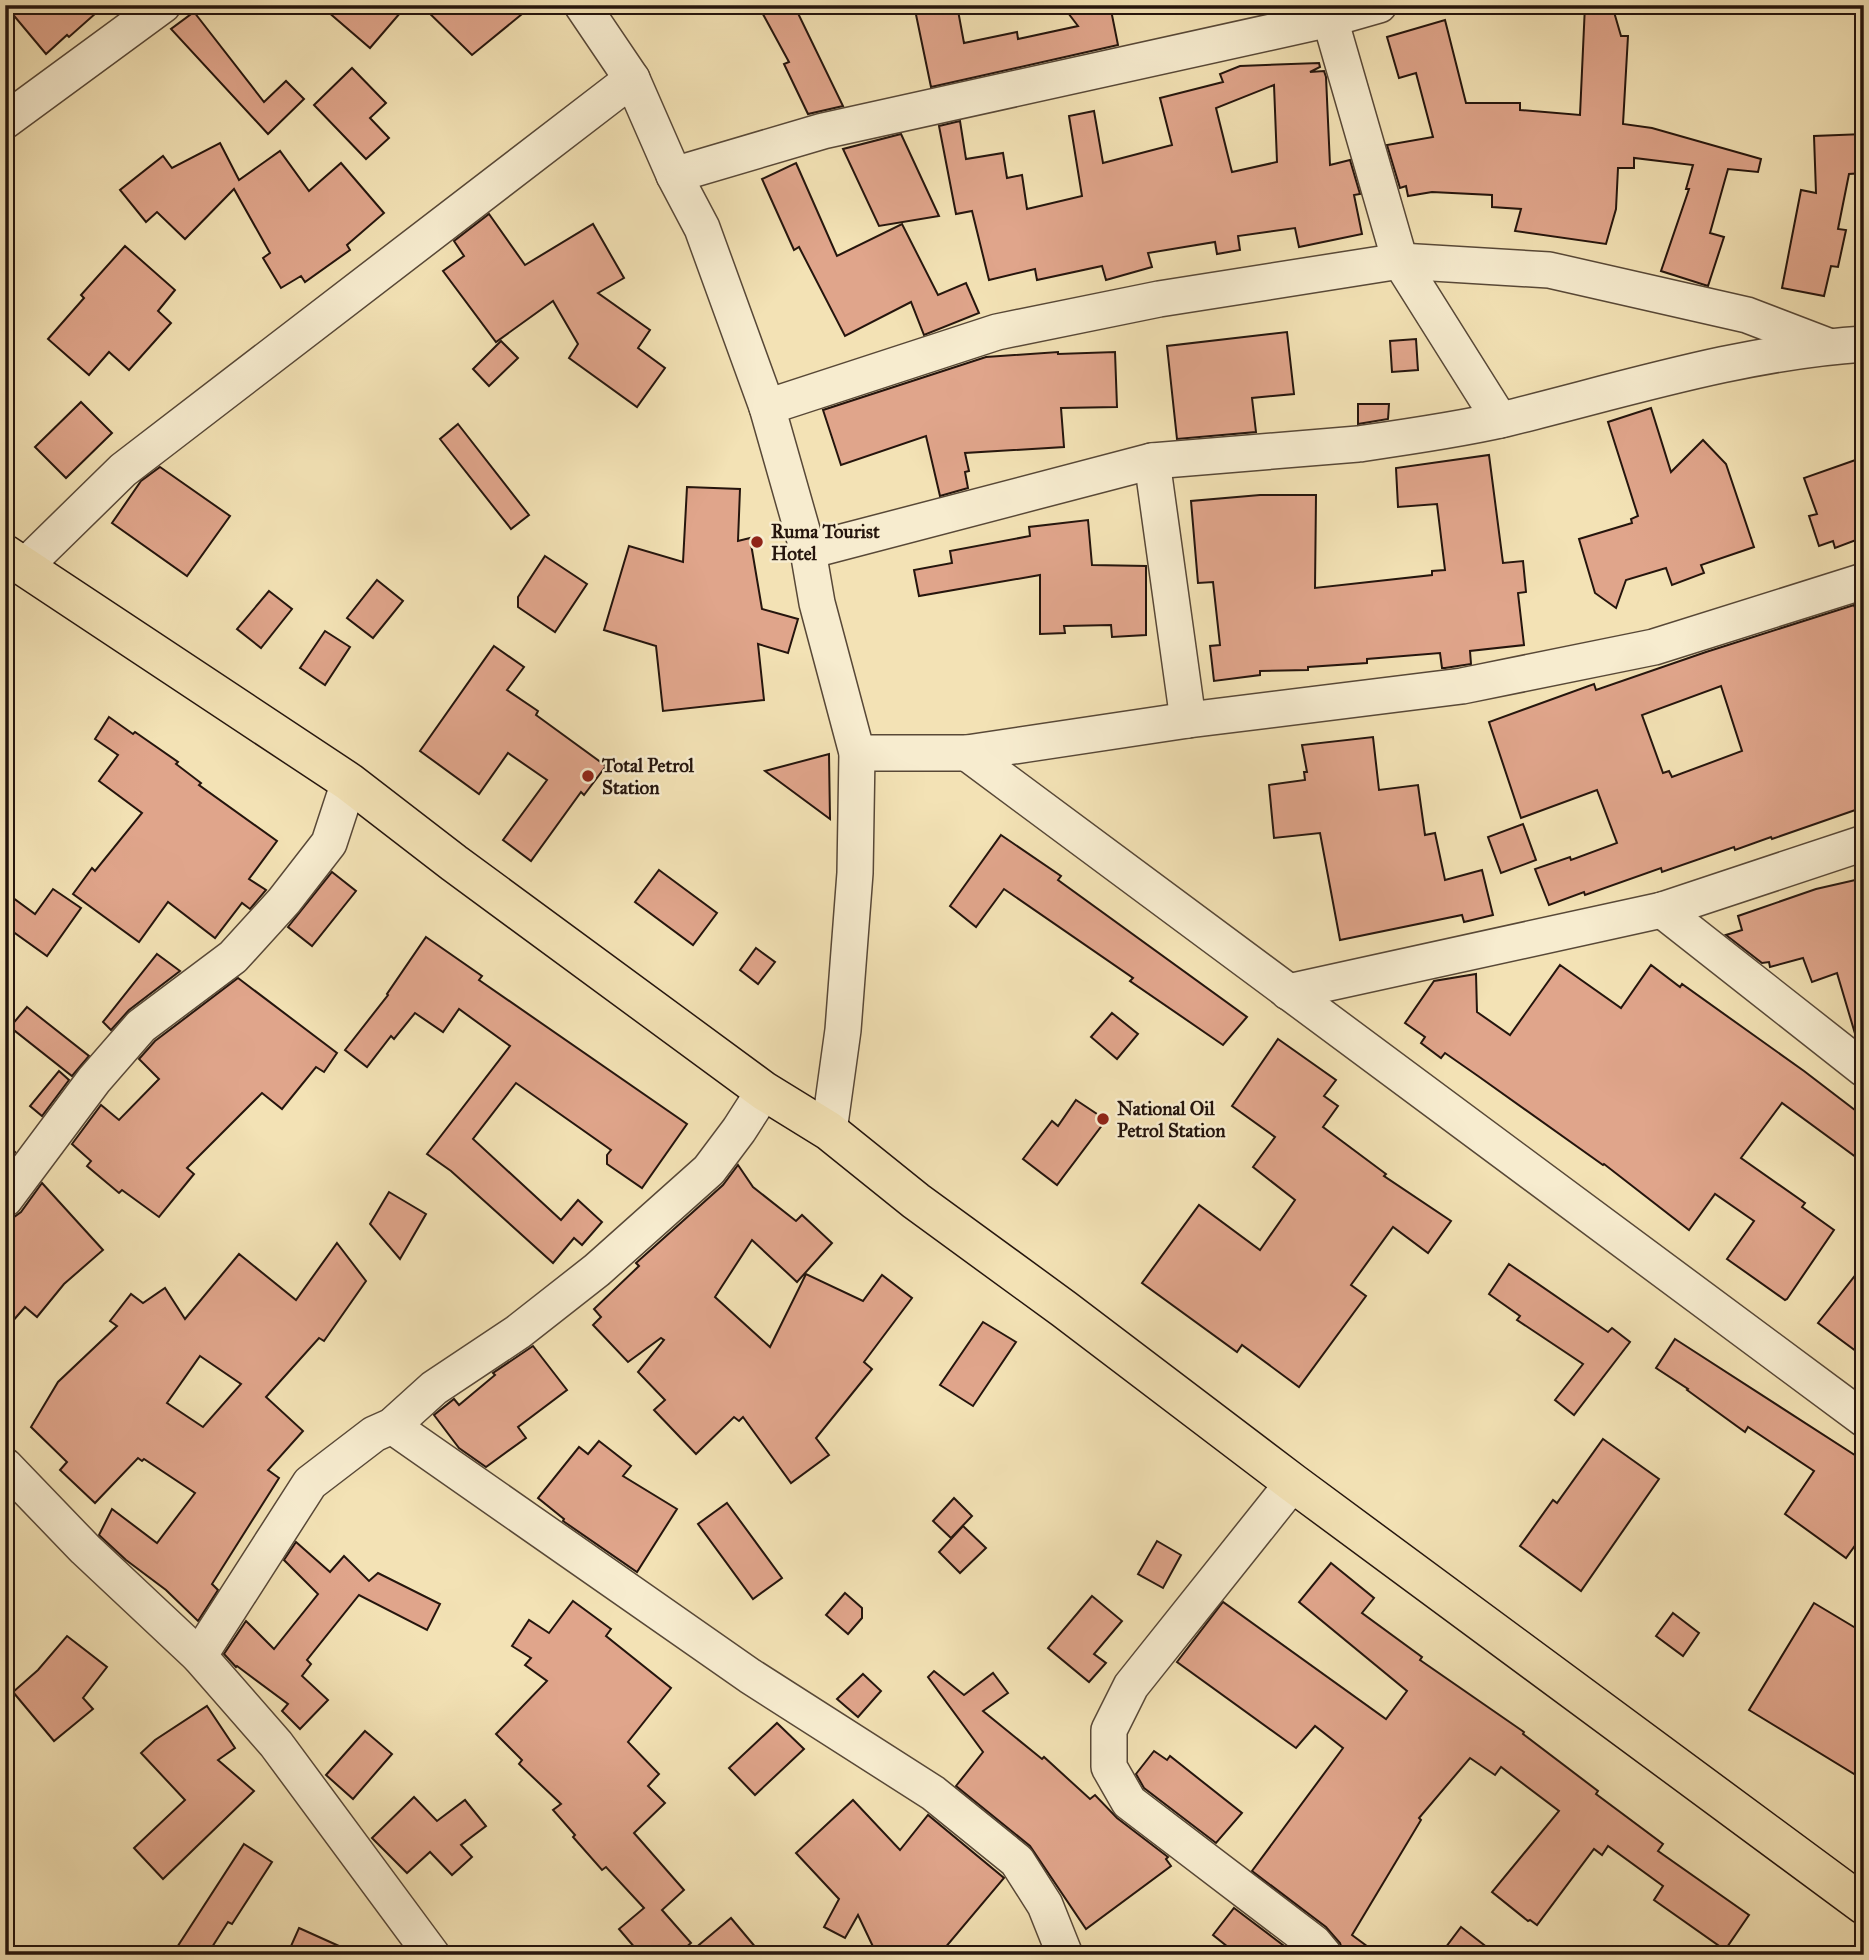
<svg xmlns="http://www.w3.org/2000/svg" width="1869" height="1960" viewBox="0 0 1869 1960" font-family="'IM FELL Great Primer',serif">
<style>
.building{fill:#e0a58b;stroke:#25150d;stroke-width:2;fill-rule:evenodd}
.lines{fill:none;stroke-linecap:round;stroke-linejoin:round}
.minor-casing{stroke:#584837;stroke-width:38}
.highway-casing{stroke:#25150d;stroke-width:41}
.minor{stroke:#f7eccf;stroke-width:35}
.highway{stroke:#f3e2b5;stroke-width:38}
.poi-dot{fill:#8f2418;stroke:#f7eccf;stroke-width:2.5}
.labels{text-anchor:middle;stroke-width:5;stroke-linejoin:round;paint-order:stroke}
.poi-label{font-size:19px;font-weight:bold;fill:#25150d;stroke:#f7eccf;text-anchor:start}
</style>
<rect width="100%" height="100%" fill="#f3e2b5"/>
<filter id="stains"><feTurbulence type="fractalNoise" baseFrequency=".00286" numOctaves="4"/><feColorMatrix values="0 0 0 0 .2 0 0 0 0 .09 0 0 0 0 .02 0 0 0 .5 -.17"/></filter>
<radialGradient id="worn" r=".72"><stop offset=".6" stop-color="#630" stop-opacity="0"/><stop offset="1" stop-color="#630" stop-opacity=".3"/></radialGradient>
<g class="building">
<path d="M5,5H105L69,37L67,35L46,54Z"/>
<path d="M320,5H407L370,48Z"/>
<path d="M421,5H533L472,55Z"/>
<path d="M758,5H794L843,106L808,114L784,64L789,62Z"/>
<path d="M914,5H957L964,43L1017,32L1018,39L1078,26L1062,5H1110L1118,45L931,87Z"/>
<path d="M1585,5H1612L1621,36H1628L1623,124L1652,128L1761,159L1758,172L1728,169L1710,233L1724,237L1708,286L1661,271L1689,189H1686L1693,165L1634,158V168H1618L1616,209L1606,244L1515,231L1521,209L1492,207V195L1432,192L1408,196L1406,186L1400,188L1387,145L1433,137L1416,73L1399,78L1387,37L1445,20L1466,103H1520V110L1580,115Z"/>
<path d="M194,12L264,102L286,81L304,99L268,134L171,29Z"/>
<path d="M1319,63L1320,67L1310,72L1324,71L1326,77L1330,165L1350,160L1360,194L1354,195L1362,234L1299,247L1295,228L1238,236L1240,250L1217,254L1215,242L1148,253L1152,267L1106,280L1102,266L1037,280L1035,269L989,280L972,211L956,214L939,126L960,121L966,159L1003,153L1007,178L1022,175L1027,209L1082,196L1069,116L1094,111L1103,163L1172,145L1160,98L1223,82L1220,74L1240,66ZM1274,85L1277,162L1232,172L1216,108Z"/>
<path d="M352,68L386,103L370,118L389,138L366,159L314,105Z"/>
<path d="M901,134L939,216L879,226L843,149Z"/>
<path d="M1864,134V173L1849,174L1838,229L1846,230L1838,267L1831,266L1824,296L1782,288L1801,190L1816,193L1814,136Z"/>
<path d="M220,143L239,180L280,151L309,191L341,163L384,213L347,245L350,250L305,282L301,276L281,288L263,258L270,253L234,189L185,239L157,212L146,222L120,190L163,156L172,168Z"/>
<path d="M796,163L837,256L902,224L938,295L966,283L979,313L924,335L911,302L845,336L799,247L794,250L762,179Z"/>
<path d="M489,214L525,265L593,224L624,278L598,293L650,330L638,348L665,368L637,407L569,358L578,344L553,301L496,342L443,271L464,256L454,241Z"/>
<path d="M125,246L175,290L158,311L171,323L129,370L109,352L89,375L48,339L84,298L81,295Z"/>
<path d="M1287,332L1294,394L1252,398L1256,432L1177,439L1167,346Z"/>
<path d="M1416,339L1418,370L1392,372L1390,341Z"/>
<path d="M501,341L518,358L489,386L473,369Z"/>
<path d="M1058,352V354L1115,352L1117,407L1061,408L1064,447L965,453L969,471L965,472L968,488L940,496L926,436L841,465L823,410L986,357Z"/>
<path d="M81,402L112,433L66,478L35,447Z"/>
<path d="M1358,404H1389L1388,419L1358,424Z"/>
<path d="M1651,408L1671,472L1703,440L1726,464L1754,547L1701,565L1704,573L1672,585L1666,568L1626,580L1616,608L1595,593L1579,539L1632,523L1631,519L1638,516L1608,422Z"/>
<path d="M458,424L529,515L511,529L440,439Z"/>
<path d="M1489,455L1503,563L1523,561L1526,592L1518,593L1524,645L1470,651L1471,664L1445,668H1442L1440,653L1367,659V663L1308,667V670L1260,671V675L1214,681L1210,646L1220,645L1213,582L1198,583L1191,501L1260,495H1316L1315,588L1432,575V571L1445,570L1437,504L1398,507L1396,468Z"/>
<path d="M1864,457V537L1835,548L1833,541L1819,546L1809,516L1817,514L1804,478Z"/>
<path d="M160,467L230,516L187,576L112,523L141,481Z"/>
<path d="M687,487L740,489L738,541L750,538L762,609L798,619L788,653L758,644L764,700L663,711L656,646L604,630L629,546L683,562Z"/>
<path d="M1088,520L1092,565L1146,566V635L1112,637L1111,625L1064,626L1065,633L1040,634V575L919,596L914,570L952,563L950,551L1030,536L1029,527Z"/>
<path d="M545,556L587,584L555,632L518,607V597Z"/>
<path d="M377,580L403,601L373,638L347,618Z"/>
<path d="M269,591L292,609L261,648L237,629Z"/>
<path d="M1854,605L1864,633V807L1772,839L1771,837L1735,850L1734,847L1662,872L1661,868L1585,895L1584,892L1549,905L1535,869L1570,857L1571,860L1617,843L1597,790L1521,818L1489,722L1594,684L1596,690L1706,652ZM1721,686L1742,751L1672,777L1669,771L1663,773L1642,715Z"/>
<path d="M325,631L350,647L325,685L300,668Z"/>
<path d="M494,646L524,667L507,690L538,711L536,715L606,766L584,795L581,792L531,861L503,840L547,780L508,753L479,794L420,751Z"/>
<path d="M109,717L133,734L135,732L178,762L176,764L201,783L199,785L277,841L249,879L266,890L250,909L242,903L215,938L168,902L139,942L73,894L92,868L95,871L142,813L99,781L118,755L95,739Z"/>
<path d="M1373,737L1379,790L1418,785L1425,835L1435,833L1445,880L1482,870L1493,915L1464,922L1462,915L1340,940L1320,833L1274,838L1269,785L1305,780L1304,772H1307L1302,745Z"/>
<path d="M829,754L830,819L765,771Z"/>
<path d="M1523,824L1536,860L1501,873L1488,837Z"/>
<path d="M1001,835L1061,876L1058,880L1247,1017L1223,1045L1130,981L1133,978L1004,889L976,927L950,906Z"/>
<path d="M659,870L717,913L693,945L635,902Z"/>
<path d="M332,872L356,891L312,946L288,927Z"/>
<path d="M1864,878V1040L1861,1041L1856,1037L1837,973L1812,982L1803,958L1770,967L1769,962L1762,963L1726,935L1742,930L1738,916L1816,889Z"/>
<path d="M53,889L81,908L47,956L5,926V892L35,914Z"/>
<path d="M426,937L482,976L479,980L687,1124L642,1188L607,1164V1155L611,1150L516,1083L473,1139L561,1220L578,1200L602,1222L582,1245L574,1238L553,1263L451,1171L427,1154L510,1046L459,1009L443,1032L415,1013L394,1039L391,1036L367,1067L345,1050L388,995L387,994Z"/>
<path d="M756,948L775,962L758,984L740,970Z"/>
<path d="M157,954L180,971L129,1010L111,1030L103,1022Z"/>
<path d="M1560,965L1621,1008L1651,965L1680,987L1682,984L1804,1071L1864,1117V1163L1782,1103L1741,1158L1805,1203L1802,1207L1834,1230L1787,1299L1785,1300L1727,1259L1754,1221L1715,1194L1689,1230L1604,1164L1603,1165L1478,1076L1445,1053L1441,1058L1421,1043L1425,1037L1405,1023L1434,981L1476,974L1477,1012L1510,1035Z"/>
<path d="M238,978L337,1053L324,1072L316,1067L282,1109L262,1093L187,1168L194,1174L159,1217L122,1190L119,1193L87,1166L91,1161L72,1144L101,1105L119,1120L159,1079L139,1059L155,1041Z"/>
<path d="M27,1007L89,1056L72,1076L10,1027Z"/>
<path d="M1112,1013L1138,1034L1117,1059L1091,1037Z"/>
<path d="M1278,1039L1336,1080L1324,1096L1338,1106L1323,1127L1386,1174L1384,1176L1451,1221L1428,1253L1393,1227L1351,1285L1366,1296L1299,1387L1242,1345L1237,1352L1142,1283L1199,1205L1260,1250L1295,1200L1253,1167L1275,1137L1232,1106Z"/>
<path d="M59,1071L69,1080L42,1116L30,1106Z"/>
<path d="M1076,1100L1106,1120L1057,1185L1023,1159L1052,1121L1058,1126Z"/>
<path d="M5,1141L15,1152L5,1165Z"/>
<path d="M738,1165L753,1187L796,1221L802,1215L832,1243L797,1282L752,1240L715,1297L770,1347L806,1274L863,1301L882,1275L912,1298L864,1362L872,1369L816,1438L829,1455L791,1483L743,1417L739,1421L734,1417L696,1454L654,1410L665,1400L638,1372L664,1340L661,1338L628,1362L593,1325L601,1317L594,1309L639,1266L636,1263L723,1185Z"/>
<path d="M42,1183L103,1250L64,1284L37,1317L25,1307L5,1330V1219L14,1217L21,1212Z"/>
<path d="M389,1192L426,1214L400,1259L370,1224Z"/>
<path d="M337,1243L366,1281L324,1341L319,1338L266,1397L303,1431L268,1470L279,1478L212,1584L218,1590L198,1621L166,1590L126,1560L99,1535L112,1509L157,1543L195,1493L144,1459L142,1461L138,1458L95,1503L60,1470L67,1462L31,1427L58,1382L117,1326L110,1321L131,1294L143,1303L165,1288L185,1319L239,1254L296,1300ZM200,1356L241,1384L203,1427L167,1403Z"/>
<path d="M1509,1264L1608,1332L1612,1328L1630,1342L1574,1415L1555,1400L1583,1364L1517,1320L1520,1316L1489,1294Z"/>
<path d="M1864,1264V1357L1818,1323Z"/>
<path d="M983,1322L1016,1342L973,1406L940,1385Z"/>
<path d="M1675,1339L1864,1461V1533L1846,1558L1785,1514L1814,1471L1748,1427L1745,1432L1687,1390L1688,1389L1656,1368Z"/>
<path d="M533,1346L567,1390L518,1427L526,1438L486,1467L459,1448L434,1415L454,1399L459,1405L495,1375L493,1373Z"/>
<path d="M1603,1439L1659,1479L1581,1591L1520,1546L1553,1500L1557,1503Z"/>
<path d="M599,1441L631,1466L623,1476L677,1509L637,1572L563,1521L564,1519L538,1498L579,1447L588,1454Z"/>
<path d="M954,1498L972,1516L951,1538L933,1521Z"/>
<path d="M727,1503L782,1578L753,1599L698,1524Z"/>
<path d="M963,1526L986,1548L960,1573L939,1552Z"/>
<path d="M1157,1541L1181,1555L1163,1588L1138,1574Z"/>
<path d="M296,1542L330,1572L344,1556L369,1581L378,1573L440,1604L427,1630L359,1595L307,1660L311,1664L302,1676L328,1700L300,1729L282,1711L288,1704L237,1666L236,1667L224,1654L246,1621L274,1649L318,1594L284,1560Z"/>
<path d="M1331,1563L1374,1598L1362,1613L1422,1657L1420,1660L1524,1732L1523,1734L1598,1791L1596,1794L1663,1844L1658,1851L1749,1915L1725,1950L1654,1900L1663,1886L1608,1846L1602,1855L1594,1849L1537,1925L1530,1920L1528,1921L1492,1892L1559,1811L1501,1767L1495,1775L1470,1758L1419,1818L1421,1820L1352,1935L1379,1955H1344L1340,1943L1326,1927L1252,1871L1343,1748L1315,1726L1296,1748L1177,1662L1223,1602L1386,1719L1407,1691L1299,1602Z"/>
<path d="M845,1593L862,1608V1618L848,1634L826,1615Z"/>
<path d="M1092,1596L1122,1621L1094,1654L1106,1663L1089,1682L1048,1648Z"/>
<path d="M573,1601L611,1629L606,1636L671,1688L628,1742L659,1774L648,1786L665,1803L634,1833L684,1890L662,1910L691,1943L677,1955H641L619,1929L644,1908L606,1867L602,1870L573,1837L575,1835L553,1810L561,1804L519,1764L522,1760L496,1734L547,1681L525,1665L531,1658L512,1646L529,1620L549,1633Z"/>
<path d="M1814,1603L1864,1633V1780L1749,1710Z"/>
<path d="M1673,1613L1699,1633L1683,1656L1656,1636Z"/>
<path d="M67,1636L107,1667L83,1698L93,1709L54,1741L13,1692L38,1670Z"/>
<path d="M934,1671L964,1695L993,1673L1008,1693L983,1711L1042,1759L1044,1757L1090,1799L1095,1795L1117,1818L1168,1857L1166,1859L1171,1866L1086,1929L1030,1846L956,1786L983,1752L928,1677Z"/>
<path d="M863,1674L881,1691L858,1717L837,1699Z"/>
<path d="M207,1706L235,1748L218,1760L254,1791L163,1879L134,1848L185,1800L141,1753L155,1740Z"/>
<path d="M777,1723L804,1749L755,1795L729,1768Z"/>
<path d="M365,1731L392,1754L353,1799L326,1775Z"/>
<path d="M1154,1751L1167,1760L1170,1756L1242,1813L1216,1843L1144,1788L1136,1774Z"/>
<path d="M414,1797L437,1821L465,1800L486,1826L461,1845L472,1857L452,1875L430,1852L407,1873L372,1838Z"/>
<path d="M853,1800L900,1850L928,1815L1004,1878L939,1955H927L918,1947L902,1955H877L858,1915L845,1938L824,1927L839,1899L796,1853Z"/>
<path d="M244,1844L272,1862L232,1924L228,1922L207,1955H172Z"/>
<path d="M1234,1908L1296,1955H1238L1213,1935Z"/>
<path d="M731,1918L762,1955H687Z"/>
<path d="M1461,1927L1497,1955H1440Z"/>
<path d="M299,1928L359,1955H287Z"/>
</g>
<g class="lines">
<defs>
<g id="minor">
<path d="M582,5L632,79L674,175L702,228L767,407L808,551L817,603L857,753L855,873L843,1030L829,1131"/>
<path d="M1330,19L1400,261L1500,420"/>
<path d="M5,121L163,5"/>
<path d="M674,175L823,131L1330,19L1379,5"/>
<path d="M767,407L997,332L1159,299L1400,261L1549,270L1747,315L1828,346"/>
<path d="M1152,461L1188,720"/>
<path d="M808,551L1152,461L1358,444C1407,437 1457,430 1505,419C1623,390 1742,352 1864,344"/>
<path d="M25,566L123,470L632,79"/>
<path d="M857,753H967L1188,720L1462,686L1654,647L1864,581"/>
<path d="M967,753L1864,1419"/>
<path d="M1662,910L1864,1069"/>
<path d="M1288,992L1662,910L1864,843"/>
<path d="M5,1199L94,1080L141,1026L233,957L284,901L329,843L349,782"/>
<path d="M392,1426L750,1676L933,1793L1017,1861L1045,1905L1065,1955"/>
<path d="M5,1466L85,1549L199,1656L276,1744L432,1955"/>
<path d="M1293,1483L1131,1686L1109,1730V1767L1129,1802L1314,1943L1324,1955"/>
<path d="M199,1656L310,1483L374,1434L392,1426L434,1388L518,1332L597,1270L709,1170L739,1130L764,1091"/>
</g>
<path id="highway" d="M5,554L349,782L454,863L764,1091L829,1131L916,1201L1064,1309L1293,1483L1864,1905"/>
</defs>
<use href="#minor" class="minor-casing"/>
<use href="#highway" class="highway-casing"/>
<use href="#minor" class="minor"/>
<use href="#highway" class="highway"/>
</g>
<g class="poi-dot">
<circle cx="757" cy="542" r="7"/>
<circle cx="588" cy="776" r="7"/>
<circle cx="1103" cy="1119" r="7"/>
</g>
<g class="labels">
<g class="poi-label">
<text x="771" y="538">Ruma Tourist<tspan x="771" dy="22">Hotel</tspan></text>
<text x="602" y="772">Total Petrol<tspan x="602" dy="22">Station</tspan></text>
<text x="1117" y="1115">National Oil<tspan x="1117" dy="22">Petrol Station</tspan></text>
</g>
</g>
<rect width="1869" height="1960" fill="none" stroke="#f3e2b5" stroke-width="28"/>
<rect x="7" y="7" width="1855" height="1946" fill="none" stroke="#25150d" stroke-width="3.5"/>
<rect x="14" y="14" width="1841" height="1932" fill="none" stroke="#25150d" stroke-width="2"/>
<rect width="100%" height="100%" filter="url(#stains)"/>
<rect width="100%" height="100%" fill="url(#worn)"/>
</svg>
